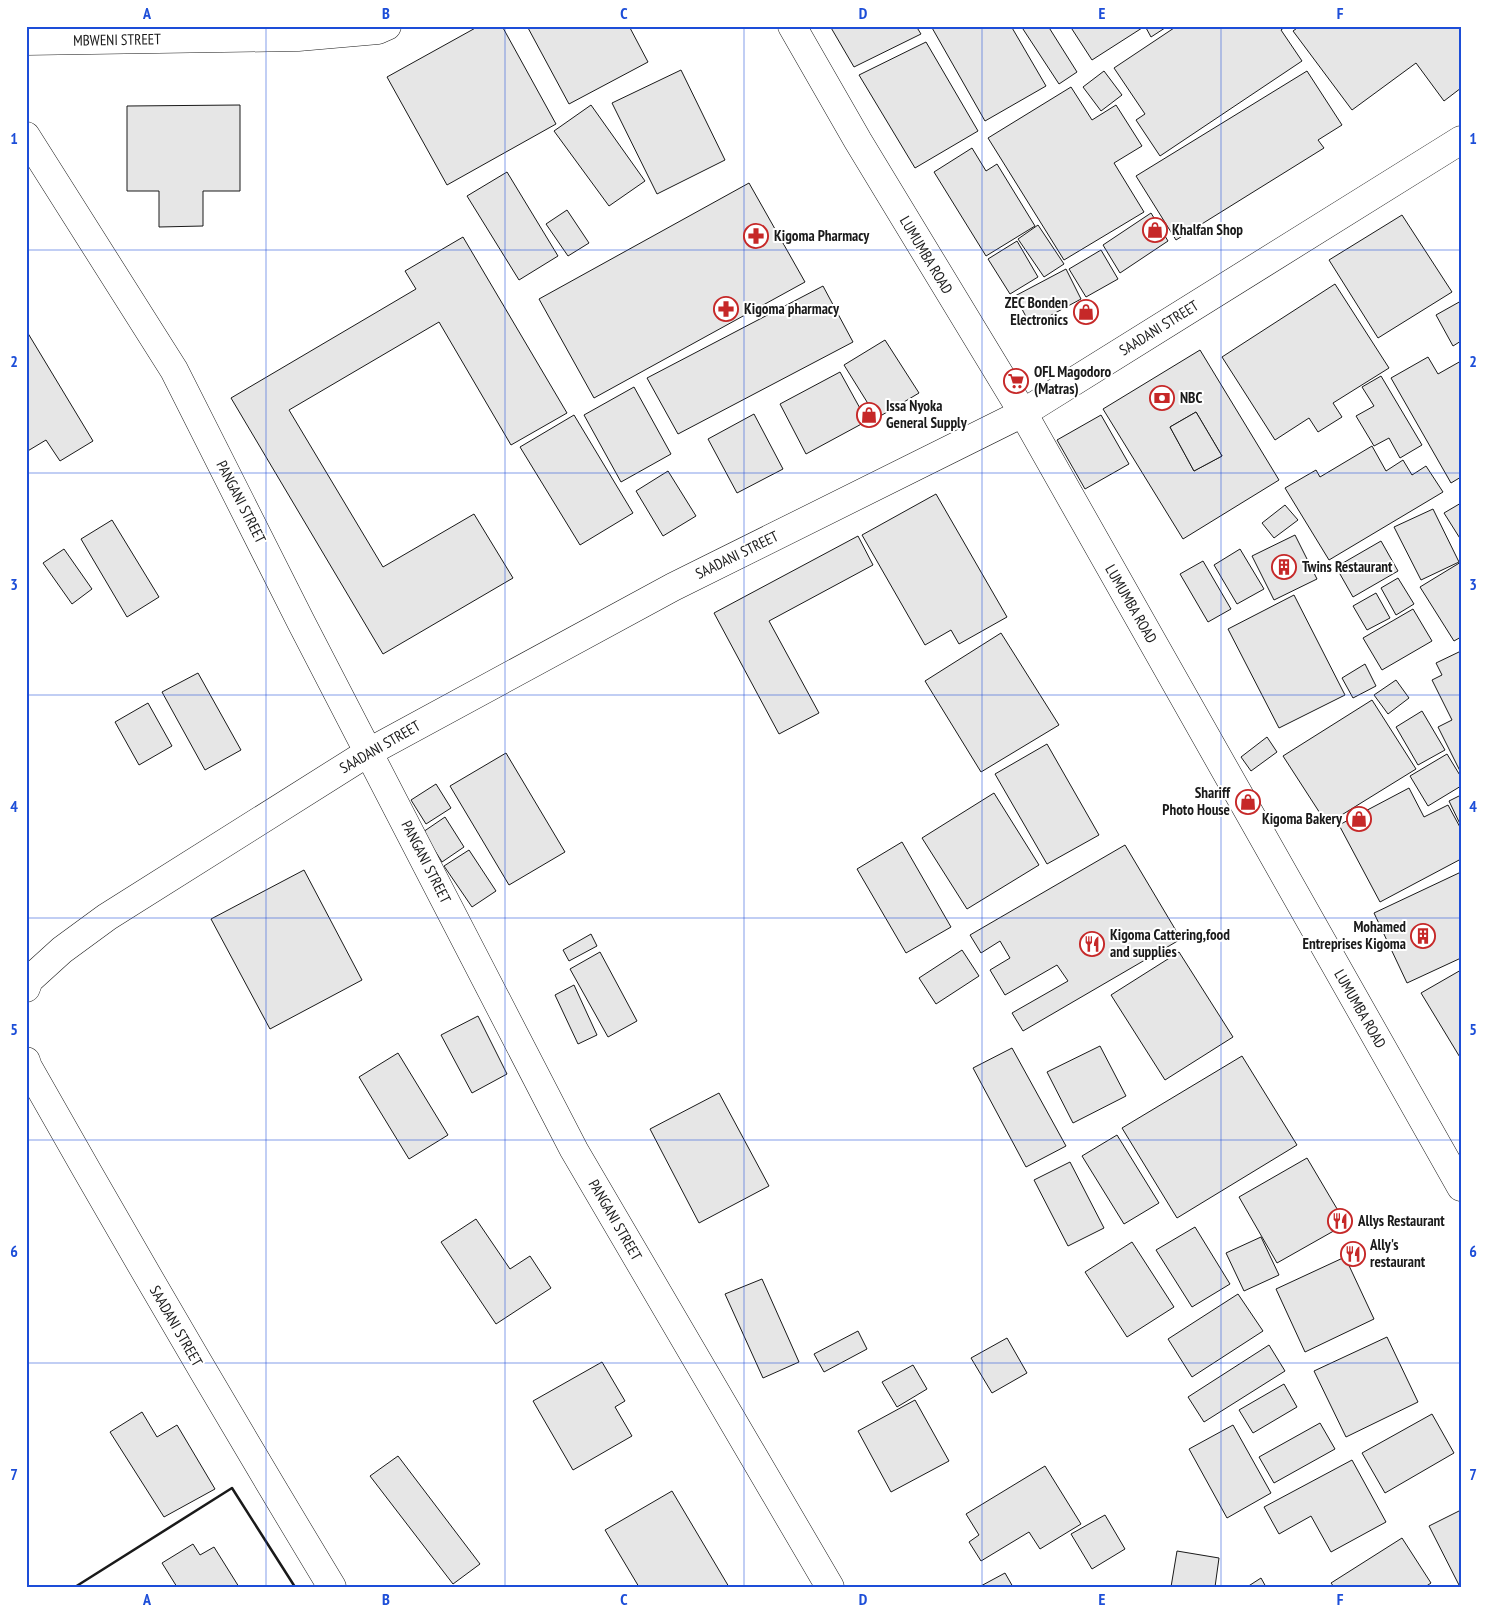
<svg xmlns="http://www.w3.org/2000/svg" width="1487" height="1613" viewBox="0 0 1487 1613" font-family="'PT Sans Narrow',sans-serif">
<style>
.building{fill:#e6e6e6;stroke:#1a1a1a;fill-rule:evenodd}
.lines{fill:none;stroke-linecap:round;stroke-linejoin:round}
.minor-casing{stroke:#1a1a1a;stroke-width:29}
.primary-casing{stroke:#1a1a1a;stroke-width:29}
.minor{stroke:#fff;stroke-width:28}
.primary{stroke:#fff;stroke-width:28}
.wall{stroke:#1a1a1a;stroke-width:2.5}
.grid{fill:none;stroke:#1d4ed8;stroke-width:1;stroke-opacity:0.55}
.labels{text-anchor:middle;stroke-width:4;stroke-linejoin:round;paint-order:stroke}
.street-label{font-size:15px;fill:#1a1a1a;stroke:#fff}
.poi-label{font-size:15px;font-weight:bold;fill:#1a1a1a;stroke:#fff;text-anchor:start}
.neatline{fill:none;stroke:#1d4ed8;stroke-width:2}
.grid-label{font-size:16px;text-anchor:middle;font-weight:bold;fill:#1d4ed8}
</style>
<rect width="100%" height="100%" fill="#fff"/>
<g class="building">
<path d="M479,26H502L556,124L447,185L387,77Z"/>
<path d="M527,26H629L648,62L569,104Z"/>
<path d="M830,26H916L921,34L854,67Z"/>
<path d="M931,26H1011L1046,86L985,121Z"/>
<path d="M1021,26H1048L1077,72L1059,84Z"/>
<path d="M1070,26H1141L1142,28L1092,60Z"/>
<path d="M1145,26H1168L1151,37Z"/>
<path d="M1177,26H1286L1281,30L1302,61L1160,156L1136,120L1145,114L1114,68Z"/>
<path d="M1300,26H1461V88L1444,101L1416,63L1352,110L1293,31Z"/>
<path d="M926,42L978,131L915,168L859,75Z"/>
<path d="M681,70L725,160L657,194L612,103Z"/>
<path d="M1104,71L1122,95L1101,111L1083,87Z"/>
<path d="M1307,71L1342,125L1318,140L1324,148L1176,240L1136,176Z"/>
<path d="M1071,87L1092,120L1116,105L1142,146L1114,163L1144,212L1064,260L988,138Z"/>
<path d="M240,105V191H203V226L159,227V191H127V106Z"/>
<path d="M591,105L645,181L609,206L554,131Z"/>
<path d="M972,148L986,171L997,164L1035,226L986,256L934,172Z"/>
<path d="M507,172L558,256L519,280L467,196Z"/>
<path d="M749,183L805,282L594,398L539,299Z"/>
<path d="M567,210L589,243L568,256L546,224Z"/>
<path d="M1151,213L1168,241L1120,273L1103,245Z"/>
<path d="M1402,215L1452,292L1378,338L1329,260Z"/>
<path d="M1038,225L1064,264L1044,277L1018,239Z"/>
<path d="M463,237L567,413L511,445L439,322L289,410L383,567L474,514L513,578L383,654L231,398L416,289L405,271Z"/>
<path d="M1017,241L1038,277L1010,294L988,259Z"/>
<path d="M1101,250L1118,279L1086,297L1069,269Z"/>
<path d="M1066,269L1081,299L1031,326L1015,296Z"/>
<path d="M1335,284L1389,368L1333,403L1342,417L1318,432L1309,418L1275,440L1222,357Z"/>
<path d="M823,286L853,342L678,434L647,378Z"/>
<path d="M1461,301V341L1453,346L1436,315Z"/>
<path d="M26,330L93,441L60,461L46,440L26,452Z"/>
<path d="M885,340L919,393L877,418L844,365Z"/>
<path d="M1200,350L1279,480L1183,539L1103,409ZM1196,412L1222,456L1194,471L1170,427Z"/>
<path d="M1428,357L1438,374L1461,361V477L1451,483L1391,378Z"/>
<path d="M840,372L867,421L806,454L780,404Z"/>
<path d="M1381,376L1422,445L1400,458L1389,438L1374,446L1356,416L1374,406L1362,387Z"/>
<path d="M634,387L671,454L621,482L584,415Z"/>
<path d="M1196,412L1222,456L1194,471L1170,427Z"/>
<path d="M754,414L783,469L737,493L708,439Z"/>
<path d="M574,415L633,513L580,545L520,447Z"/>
<path d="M1101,415L1129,464L1085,489L1057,440Z"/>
<path d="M1372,446L1386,471L1403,460L1412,475L1426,466L1443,492L1329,560L1285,488L1316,470L1320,477Z"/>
<path d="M668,471L696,516L663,536L636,491Z"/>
<path d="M936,494L1007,617L959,644L951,630L925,645L862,535Z"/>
<path d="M1461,503V540L1444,513Z"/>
<path d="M1285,505L1298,520L1274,538L1262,523Z"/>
<path d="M1433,509L1459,562L1421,580L1394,527Z"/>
<path d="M112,520L159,597L127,617L81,539Z"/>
<path d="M1295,535L1317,579L1274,600L1252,556Z"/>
<path d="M858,536L873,565L769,621L819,713L779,734L714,613Z"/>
<path d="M1381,541L1398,571L1353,597L1336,567Z"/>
<path d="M64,549L92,589L72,604L43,563Z"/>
<path d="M1240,549L1264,589L1237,604L1214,565Z"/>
<path d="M1203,561L1231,609L1208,622L1180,574Z"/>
<path d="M1461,562V637L1454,641L1420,587Z"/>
<path d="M1398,578L1414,604L1396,615L1381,588Z"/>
<path d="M1376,593L1390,618L1367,630L1353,606Z"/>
<path d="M1294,595L1345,695L1279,728L1228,629Z"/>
<path d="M1413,609L1432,641L1382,670L1363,638Z"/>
<path d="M1001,633L1059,725L981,772L925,681Z"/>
<path d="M1461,651V773L1438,727L1452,720L1432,680L1442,675L1436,663Z"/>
<path d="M1365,664L1376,686L1353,698L1342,678Z"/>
<path d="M198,673L241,750L205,770L162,692Z"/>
<path d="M1396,680L1409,698L1388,714L1374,695Z"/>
<path d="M1372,700L1416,769L1327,824L1283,756Z"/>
<path d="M148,703L172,746L139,765L115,722Z"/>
<path d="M1422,711L1445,750L1418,765L1396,727Z"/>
<path d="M1267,737L1277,752L1251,771L1241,757Z"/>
<path d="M1047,744L1099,835L1047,864L995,774Z"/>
<path d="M506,753L565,852L509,885L450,786Z"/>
<path d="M1447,754L1461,777V786L1428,806L1410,776Z"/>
<path d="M436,784L451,808L426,824L411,800Z"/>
<path d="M1409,788L1424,817L1448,805L1461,829V859L1380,902L1339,825Z"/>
<path d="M994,793L1039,865L967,909L922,838Z"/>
<path d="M1461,795V826L1449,801Z"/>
<path d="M445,817L464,847L442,862L423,832Z"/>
<path d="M902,842L951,927L906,953L857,869Z"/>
<path d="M1125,845L1181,939L1023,1031L1012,1013L1068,981L1057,965L1005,995L990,970L1010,958L1000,941L981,953L970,935Z"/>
<path d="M469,850L496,891L472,907L444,866Z"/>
<path d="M304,870L362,980L270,1029L211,919Z"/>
<path d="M1461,872V958L1407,983L1374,913Z"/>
<path d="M591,934L597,946L569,961L563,950Z"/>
<path d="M962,950L979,976L936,1004L919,978Z"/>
<path d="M600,952L637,1021L608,1037L570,969Z"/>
<path d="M1179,952L1233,1037L1165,1080L1111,995Z"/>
<path d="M1461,970V1059L1421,993Z"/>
<path d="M574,985L597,1035L578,1044L555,995Z"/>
<path d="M478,1016L507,1074L472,1093L441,1035Z"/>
<path d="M1100,1046L1126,1096L1073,1123L1047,1072Z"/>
<path d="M1012,1048L1066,1146L1026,1167L973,1068Z"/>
<path d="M398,1053L448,1135L409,1159L359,1077Z"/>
<path d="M1242,1056L1297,1145L1177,1218L1122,1128Z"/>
<path d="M719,1093L769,1186L699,1223L650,1129Z"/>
<path d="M1117,1135L1159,1203L1124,1224L1082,1156Z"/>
<path d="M1307,1158L1346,1224L1277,1263L1239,1197Z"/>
<path d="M1070,1162L1104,1228L1068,1246L1034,1180Z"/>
<path d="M476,1219L510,1269L530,1256L551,1288L496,1324L441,1242Z"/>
<path d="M1195,1227L1230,1284L1192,1307L1156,1250Z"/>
<path d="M1261,1237L1279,1275L1244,1291L1226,1253Z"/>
<path d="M1132,1242L1174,1307L1127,1337L1085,1272Z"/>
<path d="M1345,1257L1374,1319L1305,1352L1276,1289Z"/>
<path d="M762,1279L799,1362L763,1378L725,1294Z"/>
<path d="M1238,1294L1263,1331L1192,1377L1168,1339Z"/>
<path d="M858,1331L867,1349L824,1372L814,1354Z"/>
<path d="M1387,1337L1418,1402L1346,1437L1314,1371Z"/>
<path d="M1007,1338L1027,1373L992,1393L971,1358Z"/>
<path d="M1269,1345L1285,1371L1204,1422L1188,1397Z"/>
<path d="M602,1362L625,1401L615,1407L632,1436L573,1470L533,1401Z"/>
<path d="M913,1365L927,1389L897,1407L882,1382Z"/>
<path d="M1284,1384L1297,1407L1253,1433L1239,1410Z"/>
<path d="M915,1400L949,1461L891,1492L858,1431Z"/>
<path d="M142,1412L157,1437L177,1425L215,1489L164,1517L110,1432Z"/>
<path d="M1432,1414L1454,1453L1385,1493L1362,1453Z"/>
<path d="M1320,1423L1335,1449L1274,1483L1259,1457Z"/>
<path d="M1233,1425L1271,1493L1227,1518L1189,1449Z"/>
<path d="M398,1456L480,1564L453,1584L370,1476Z"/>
<path d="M1352,1460L1386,1522L1331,1552L1311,1516L1279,1534L1264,1507Z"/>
<path d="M1045,1466L1081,1524L1040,1549L1029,1532L981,1561L969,1542L979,1535L966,1514Z"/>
<path d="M672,1491L729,1587H639L605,1530Z"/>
<path d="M1461,1510V1587H1460L1429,1526Z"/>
<path d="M1105,1515L1125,1549L1092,1569L1071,1534Z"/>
<path d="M1402,1538L1431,1583L1425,1587H1334L1331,1583Z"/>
<path d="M193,1544L200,1555L214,1547L239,1587H177L162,1563Z"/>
<path d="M1177,1551L1219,1558L1215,1587H1171Z"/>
<path d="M1005,1573L1013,1587H979Z"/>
<path d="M1261,1578L1266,1587H1247Z"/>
</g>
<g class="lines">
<defs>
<g id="minor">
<path d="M26,41L298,37L378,30L387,26"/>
<path d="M26,136L174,370L301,622L574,1150L830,1587"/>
<path d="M26,988L29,980L62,950L107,917L369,752L673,587L1023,413L1461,140"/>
<path d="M26,1061L28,1067C127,1242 228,1415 332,1587"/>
</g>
<path id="primary" d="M792,26L858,141L1023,413L1461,1187"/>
</defs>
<use href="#minor" class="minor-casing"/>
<use href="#primary" class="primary-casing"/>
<use href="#minor" class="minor"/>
<use href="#primary" class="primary"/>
<path class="wall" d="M75,1587L232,1488L295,1587"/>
</g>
<path class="grid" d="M266,26V1587M505,26V1587M744,26V1587M982,26V1587M1221,26V1587M26,250H1461M26,473H1461M26,695H1461M26,918H1461M26,1140H1461M26,1363H1461"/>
<defs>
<symbol id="shop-ring" viewBox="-11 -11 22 22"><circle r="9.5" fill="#fff" stroke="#c62828" stroke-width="1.5"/><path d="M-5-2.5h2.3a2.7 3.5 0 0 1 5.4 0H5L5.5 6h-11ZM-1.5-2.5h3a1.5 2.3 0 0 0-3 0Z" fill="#c62828"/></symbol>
<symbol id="pharmacy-ring" viewBox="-11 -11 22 22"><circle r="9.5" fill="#fff" stroke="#c62828" stroke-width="1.5"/><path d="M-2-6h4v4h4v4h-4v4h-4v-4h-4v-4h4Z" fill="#c62828"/></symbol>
<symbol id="supermarket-ring" viewBox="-11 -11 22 22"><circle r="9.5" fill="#fff" stroke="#c62828" stroke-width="1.5"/><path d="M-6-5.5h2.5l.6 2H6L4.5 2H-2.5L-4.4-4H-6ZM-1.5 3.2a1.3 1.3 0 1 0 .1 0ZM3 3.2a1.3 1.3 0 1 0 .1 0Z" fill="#c62828"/></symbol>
<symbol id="bank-ring" viewBox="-11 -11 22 22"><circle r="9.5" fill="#fff" stroke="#c62828" stroke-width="1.5"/><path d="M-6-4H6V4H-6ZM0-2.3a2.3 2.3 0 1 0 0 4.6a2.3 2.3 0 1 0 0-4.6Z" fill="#c62828"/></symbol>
<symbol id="building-ring" viewBox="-11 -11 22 22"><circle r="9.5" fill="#fff" stroke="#c62828" stroke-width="1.5"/><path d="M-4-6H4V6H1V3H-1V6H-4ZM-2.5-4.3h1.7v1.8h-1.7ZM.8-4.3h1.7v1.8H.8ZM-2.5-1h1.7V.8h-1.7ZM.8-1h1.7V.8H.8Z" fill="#c62828"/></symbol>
<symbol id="restaurant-ring" viewBox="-11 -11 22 22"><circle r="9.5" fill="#fff" stroke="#c62828" stroke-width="1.5"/><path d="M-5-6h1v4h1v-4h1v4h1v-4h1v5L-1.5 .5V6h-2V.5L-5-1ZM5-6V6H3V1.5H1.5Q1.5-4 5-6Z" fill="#c62828"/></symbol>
</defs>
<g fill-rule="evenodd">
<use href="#shop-ring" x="1141" y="216" width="28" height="28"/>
<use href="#pharmacy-ring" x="742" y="222" width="28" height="28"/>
<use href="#pharmacy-ring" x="712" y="295" width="28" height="28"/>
<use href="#shop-ring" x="1072" y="298" width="28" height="28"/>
<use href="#supermarket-ring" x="1002" y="367" width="28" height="28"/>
<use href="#bank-ring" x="1148" y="384" width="28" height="28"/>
<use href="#shop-ring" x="855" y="401" width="28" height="28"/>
<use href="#building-ring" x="1270" y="553" width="28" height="28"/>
<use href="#shop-ring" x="1234" y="788" width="28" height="28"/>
<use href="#shop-ring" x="1345" y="805" width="28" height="28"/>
<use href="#building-ring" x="1409" y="922" width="28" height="28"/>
<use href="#restaurant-ring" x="1078" y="930" width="28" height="28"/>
<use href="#restaurant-ring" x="1326" y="1207" width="28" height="28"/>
<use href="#restaurant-ring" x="1339" y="1240" width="28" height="28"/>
</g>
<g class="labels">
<g class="street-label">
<text transform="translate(117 40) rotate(-1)" y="5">MBWENI STREET</text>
<text transform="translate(926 255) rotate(59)" y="5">LUMUMBA ROAD</text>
<text transform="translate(1159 328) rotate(-32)" y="5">SAADANI STREET</text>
<text transform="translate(241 502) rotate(63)" y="5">PANGANI STREET</text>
<text transform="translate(737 555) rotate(-26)" y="5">SAADANI STREET</text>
<text transform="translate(1131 604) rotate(60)" y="5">LUMUMBA ROAD</text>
<text transform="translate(380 747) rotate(-30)" y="5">SAADANI STREET</text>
<text transform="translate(426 862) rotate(63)" y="5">PANGANI STREET</text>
<text transform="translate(1360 1009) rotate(60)" y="5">LUMUMBA ROAD</text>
<text transform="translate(615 1220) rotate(60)" y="5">PANGANI STREET</text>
<text transform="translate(176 1326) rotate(60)" y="5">SAADANI STREET</text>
</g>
<g class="poi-label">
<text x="1172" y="235">Khalfan Shop</text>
<text x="774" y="241">Kigoma Pharmacy</text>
<text x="1068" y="308" text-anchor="end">ZEC Bonden<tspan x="1068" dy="17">Electronics</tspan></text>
<text x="744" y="314">Kigoma pharmacy</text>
<text x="1034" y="377">OFL Magodoro<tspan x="1034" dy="17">(Matras)</tspan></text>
<text x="1180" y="403">NBC</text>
<text x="886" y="411">Issa Nyoka<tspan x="886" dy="17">General Supply</tspan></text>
<text x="1302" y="572">Twins Restaurant</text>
<text x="1230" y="798" text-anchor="end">Shariff<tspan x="1230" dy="17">Photo House</tspan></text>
<text x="1342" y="824" text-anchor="end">Kigoma Bakery</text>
<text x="1406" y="932" text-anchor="end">Mohamed<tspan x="1406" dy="17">Entreprises Kigoma</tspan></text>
<text x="1110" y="940">Kigoma Cattering,food<tspan x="1110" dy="17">and supplies</tspan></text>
<text x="1358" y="1226">Allys Restaurant</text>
<text x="1370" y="1250">Ally's<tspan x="1370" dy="17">restaurant</tspan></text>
</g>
</g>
<rect width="1487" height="1613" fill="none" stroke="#ffffff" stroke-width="55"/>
<rect x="28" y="28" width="1432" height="1558" class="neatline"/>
<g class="grid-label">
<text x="147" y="19">A</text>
<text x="386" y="19">B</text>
<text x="624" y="19">C</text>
<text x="863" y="19">D</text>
<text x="1102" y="19">E</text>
<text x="1340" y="19">F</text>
<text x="14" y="144">1</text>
<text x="1473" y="144">1</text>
<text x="14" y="367">2</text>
<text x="1473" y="367">2</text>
<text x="14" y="590">3</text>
<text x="1473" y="590">3</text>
<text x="14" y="812">4</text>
<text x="1473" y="812">4</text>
<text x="14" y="1035">5</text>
<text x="1473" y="1035">5</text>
<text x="14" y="1257">6</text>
<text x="1473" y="1257">6</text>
<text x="14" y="1480">7</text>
<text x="1473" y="1480">7</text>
<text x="147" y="1605">A</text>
<text x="386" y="1605">B</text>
<text x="624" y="1605">C</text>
<text x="863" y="1605">D</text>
<text x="1102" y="1605">E</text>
<text x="1340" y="1605">F</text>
</g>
</svg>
